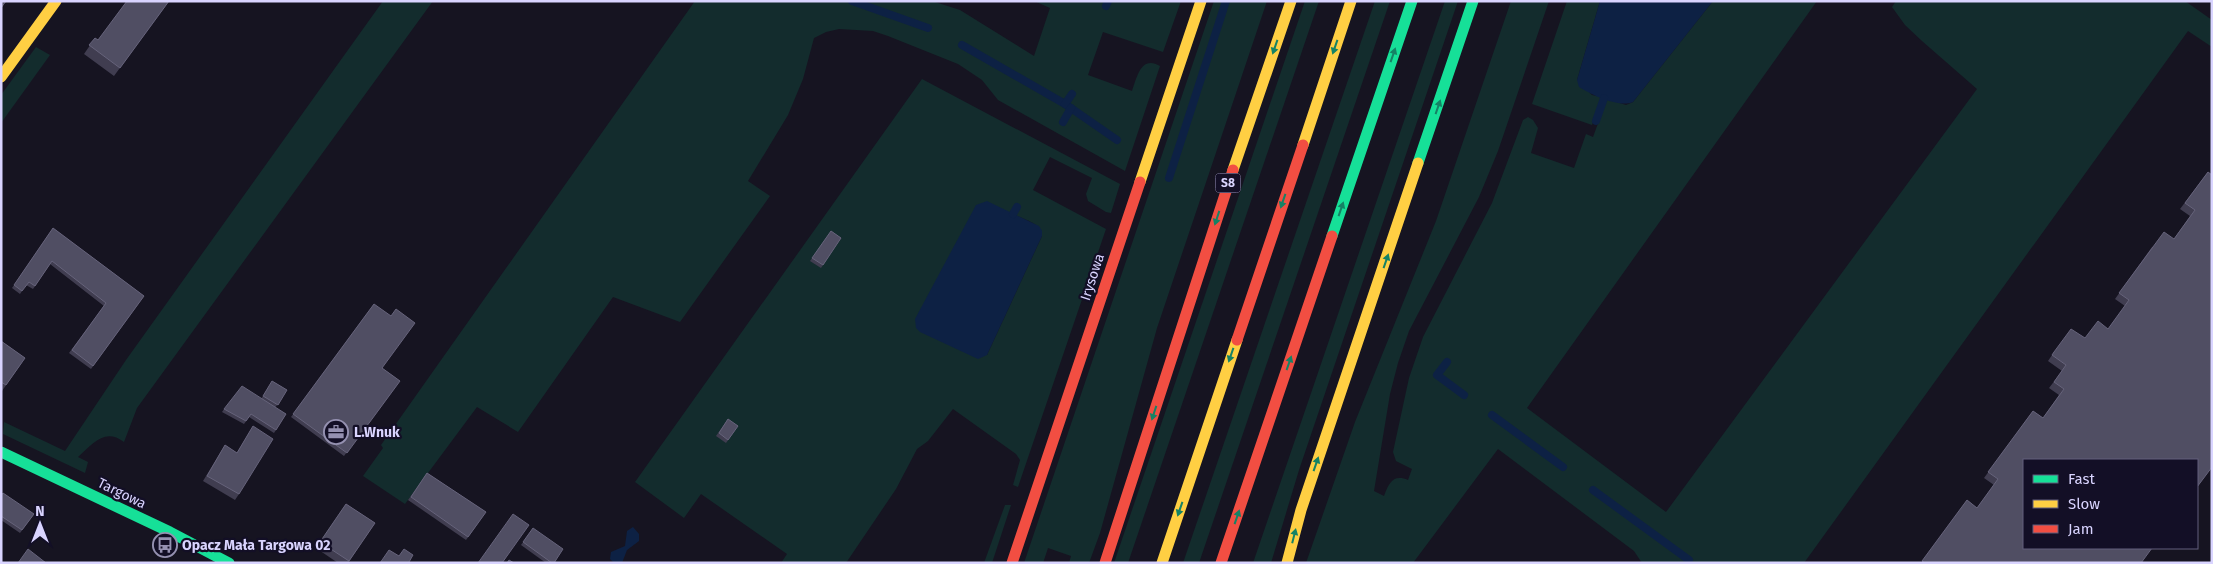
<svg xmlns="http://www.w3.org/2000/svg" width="2213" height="564" viewBox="0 0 2213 564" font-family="'Fira Sans',sans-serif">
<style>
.green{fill:#132c2d;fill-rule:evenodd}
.water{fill:#0d2144}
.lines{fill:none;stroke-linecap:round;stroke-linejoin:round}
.stream{stroke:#0d2144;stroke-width:8}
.fast{stroke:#16e098;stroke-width:11}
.slow{stroke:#ffcf43;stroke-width:11}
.jam{stroke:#f24e42;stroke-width:11}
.wall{fill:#403d50}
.building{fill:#504e63;stroke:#66637b}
.oneway{fill:#158265}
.labels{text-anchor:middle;stroke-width:4.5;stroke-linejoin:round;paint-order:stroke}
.shield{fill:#130f26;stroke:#9e99be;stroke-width:1}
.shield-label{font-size:12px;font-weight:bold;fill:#d9d4ff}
.street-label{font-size:14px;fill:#d9d4ff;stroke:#130f26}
.poi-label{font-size:14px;font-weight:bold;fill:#d9d4ff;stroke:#130f26;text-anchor:start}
</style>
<rect width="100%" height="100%" fill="#161421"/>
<g class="green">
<path d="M383,1H433L137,408L124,442C105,427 92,444 78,457L88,462L85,473L3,434L4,422L65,451L126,360Z"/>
<path d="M695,1H932L960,10L1034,56L1050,8L1034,1H1181L1163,52L1103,32L1088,75L1132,91C1137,77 1141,55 1160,66L1125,171L998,100L982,80L958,64L888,36L873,31L839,29L826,32L814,38L803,79L788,115L748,181L770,196L680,322L613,297L518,432L477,407L405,504L363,476L383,448L381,445Z"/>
<path d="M1214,1H1267L1157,328L1100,533L1089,563H1069L1071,556L1048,548L1043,563H1024Z"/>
<path d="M1305,1H1319L1128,563H1114Z"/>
<path d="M1375,1H1390L1199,563H1183Z"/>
<path d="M1445,1H1458L1299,470L1271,563H1253Z"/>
<path d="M1511,1H1549L1498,151L1479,197L1409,331L1398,363L1390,394L1374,491L1384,496C1389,483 1393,474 1408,480L1412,469L1396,461L1393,452L1409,378L1423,337L1492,203L1523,120L1528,117L1533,120L1538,128L1531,153L1574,168L1586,134L1593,137L1607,99L1626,105L1633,102L1713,1H1817L1527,408L1666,512L1977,89L1922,41L1905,25L1892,7L1896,1H2185L2212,20V47L2188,31L1804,563H1642L1634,551L1498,449L1413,563H1306L1355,422L1436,221Z"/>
<path d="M1567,1H1600L1577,80L1592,95L1601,97L1592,125L1532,104Z"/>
<path d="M36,47L50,55L1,123V95Z"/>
<path d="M922,79L1120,184L1111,213L1106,212L1088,201L1086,194L1092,178L1050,157L1033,190L1106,229L1018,487L1013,485L1020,460L1016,454L953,409L928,441L917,449L896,489L846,563H781L787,554L701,494L684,518L635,482ZM1013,214C1023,219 1042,223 1042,236L987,355Z"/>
<path d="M1005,505H1011L992,563H984Z"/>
</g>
<g class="water">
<path d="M1600,1H1713L1633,102C1618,108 1592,95 1579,87L1577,80Z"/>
<path d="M987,201L1039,226L1042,231V236L987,355L978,359L920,332L916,328L915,319L976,205Z"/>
<path d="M633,527L639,534V541L627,550L622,563H614L610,559L611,552L625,546L627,531Z"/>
</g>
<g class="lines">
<g class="stream">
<path d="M852,1L928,28"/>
<path d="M1106,6L1108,1"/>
<path d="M962,45L1065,104L1117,140"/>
<path d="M1065,104L1072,94"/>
<path d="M1596,121L1604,98"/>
<path d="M1063,122L1071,108"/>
<path d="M1169,178L1226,1"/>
<path d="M1013,214L1017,207"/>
<path d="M1447,362L1437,375L1464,395"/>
<path d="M1492,415L1563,467"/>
<path d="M1593,490L1689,560"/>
</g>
<g class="fast">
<path d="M1418,163L1473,1"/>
<path d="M1332,236L1412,1"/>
<path d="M1,452L170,532L229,563"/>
</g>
<g class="slow">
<path d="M1,77L56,1"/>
<path d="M1303,145L1351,1"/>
<path d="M1233,170L1291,1"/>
<path d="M1140,182L1201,1"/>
<path d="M1162,563L1237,340"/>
<path d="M1287,563L1301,510L1418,163"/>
</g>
<g class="jam">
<path d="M1237,340L1303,145"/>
<path d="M1012,563L1140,182"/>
<path d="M1105,563L1233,170"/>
<path d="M1221,563L1332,236"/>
</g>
</g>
<g class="wall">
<path d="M169,1L114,76L84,54L95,38L98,40Z"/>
<path d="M2208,172L2142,563H1921L1967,500L1977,508L1994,485L1984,478L2033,411L2043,418L2059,395L2049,388L2062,371L2048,361L2054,352L2108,329L2125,306L2115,299L2152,247L2174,239L2190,216L2180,209Z"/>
<path d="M53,228L144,296L91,369L69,353L104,306L50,264L33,289L26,285L20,294L12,288Z"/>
<path d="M831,231L841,238L821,268L810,261Z"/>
<path d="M374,304L382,368L400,381L344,456L291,417Z"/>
<path d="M1,341L25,358L2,391H1Z"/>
<path d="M272,381L287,390L275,408L286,414L274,433L249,417L244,424L222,412L224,409L261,399Z"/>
<path d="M728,419L738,426L726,443L716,436Z"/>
<path d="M253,426L239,494L235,500L203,481L225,445L237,453Z"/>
<path d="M427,473L486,512L466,540L408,500Z"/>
<path d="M1,496L34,514L20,533L1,520Z"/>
<path d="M346,504L375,523L348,563H338L316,548Z"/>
<path d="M533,528L554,563H546L521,545Z"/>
</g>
<g class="building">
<path d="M1,1H6L1,8Z"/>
<path d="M127,1H169L120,68L89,45L95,38L98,40Z"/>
<path d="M2208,172L2212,175V467L2197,487V460H2024V548H2152L2141,563H1925L1922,561L1967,500L1977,508L1998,479L1988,472L2033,411L2043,418L2064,389L2054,382L2066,365L2052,355L2054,352L2071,329L2085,338L2098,321L2108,329L2129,300L2119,293L2164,232L2174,239L2195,210L2185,203Z"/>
<path d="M53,228L144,296L93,366L72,350L106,303L52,261L35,286L29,282L22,291L14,285Z"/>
<path d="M831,231L841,238L823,265L812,258Z"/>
<path d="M374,304L391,316L396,309L415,323L382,368L400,381L347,453L293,414Z"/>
<path d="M1,341L25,358L6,385L1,382Z"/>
<path d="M272,381L287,390L278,405L263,396Z"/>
<path d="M242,386L286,414L276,430L251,414L246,421L224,409Z"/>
<path d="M728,419L738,426L728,440L719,433Z"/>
<path d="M253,426L273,439L239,494L207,476L225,445L237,453Z"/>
<path d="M427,473L486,512L468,537L411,497Z"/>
<path d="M3,493L34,514L22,530L1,516V496Z"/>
<path d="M346,504L375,523L349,561L320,542Z"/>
<path d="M513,514L529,525L502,563H478Z"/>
<path d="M533,528L563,549L554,563H552L523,542Z"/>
<path d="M28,549L46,563H18Z"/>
<path d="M404,549L413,555L409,562L410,563H380L389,550L399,556Z"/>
<path d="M509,560L514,563H507Z"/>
</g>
<defs><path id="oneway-solid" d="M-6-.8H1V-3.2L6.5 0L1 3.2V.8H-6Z" transform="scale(1.25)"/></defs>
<g class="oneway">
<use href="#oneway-solid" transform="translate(1275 47) rotate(109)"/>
<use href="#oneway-solid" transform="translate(1335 47) rotate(109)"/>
<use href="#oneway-solid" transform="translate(1393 55) rotate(-71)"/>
<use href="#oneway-solid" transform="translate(1438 107) rotate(-71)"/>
<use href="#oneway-solid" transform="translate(1283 201) rotate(109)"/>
<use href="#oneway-solid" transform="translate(1341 209) rotate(-71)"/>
<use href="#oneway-solid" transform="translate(1217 218) rotate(108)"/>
<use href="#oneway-solid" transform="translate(1386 261) rotate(-71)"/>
<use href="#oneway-solid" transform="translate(1231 355) rotate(109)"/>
<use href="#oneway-solid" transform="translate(1289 363) rotate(-71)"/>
<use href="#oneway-solid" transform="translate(1154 413) rotate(108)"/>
<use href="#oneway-solid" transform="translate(1316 464) rotate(-71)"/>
<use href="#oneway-solid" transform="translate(1180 509) rotate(109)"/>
<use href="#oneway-solid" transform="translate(1237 517) rotate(-71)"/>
<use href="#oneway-solid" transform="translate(1294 536) rotate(-76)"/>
</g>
<defs>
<symbol id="office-ring" viewBox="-11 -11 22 22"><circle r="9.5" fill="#130f26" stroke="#9591b1" stroke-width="1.5"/><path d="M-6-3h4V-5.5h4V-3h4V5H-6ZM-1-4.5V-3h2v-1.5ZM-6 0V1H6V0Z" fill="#9591b1"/></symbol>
<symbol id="bus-ring" viewBox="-11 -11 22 22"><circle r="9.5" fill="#130f26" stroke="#9591b1" stroke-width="1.5"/><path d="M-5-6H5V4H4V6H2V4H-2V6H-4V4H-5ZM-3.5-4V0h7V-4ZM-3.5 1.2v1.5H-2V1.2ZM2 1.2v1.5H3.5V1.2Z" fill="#9591b1"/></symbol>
</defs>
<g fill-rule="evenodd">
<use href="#office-ring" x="322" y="418" width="28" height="28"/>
<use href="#bus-ring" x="151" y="531" width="28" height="28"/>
</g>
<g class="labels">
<rect class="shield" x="1215.5" y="173.5" width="25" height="19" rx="4"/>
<g class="shield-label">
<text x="1228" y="187">S8</text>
</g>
<g class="street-label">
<text transform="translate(1092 277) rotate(-72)" y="5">Irysowa</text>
<text transform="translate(122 493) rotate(26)" y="5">Targowa</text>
</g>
<g class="poi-label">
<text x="354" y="437">L.Wnuk</text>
<text x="182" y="550">Opacz Mała Targowa 02</text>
</g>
</g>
<rect width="2213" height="564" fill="none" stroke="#d9d4ff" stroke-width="5"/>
<rect x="2023" y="459" width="175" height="90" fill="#130f26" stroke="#625e7d"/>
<rect x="2033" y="475" width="25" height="8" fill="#16e098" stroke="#625e7d"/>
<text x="2068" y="484" font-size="15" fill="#d9d4ff">Fast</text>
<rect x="2033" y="500" width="25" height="8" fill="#ffcf43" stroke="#625e7d"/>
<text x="2068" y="509" font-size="15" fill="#d9d4ff">Slow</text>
<rect x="2033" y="525" width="25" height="8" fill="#f24e42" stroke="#625e7d"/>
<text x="2068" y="534" font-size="15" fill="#d9d4ff">Jam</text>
<g transform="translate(40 524)" stroke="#130f26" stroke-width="4" paint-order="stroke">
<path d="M0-4L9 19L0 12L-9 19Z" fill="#d9d4ff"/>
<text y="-8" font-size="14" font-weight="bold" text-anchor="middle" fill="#d9d4ff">N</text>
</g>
</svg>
